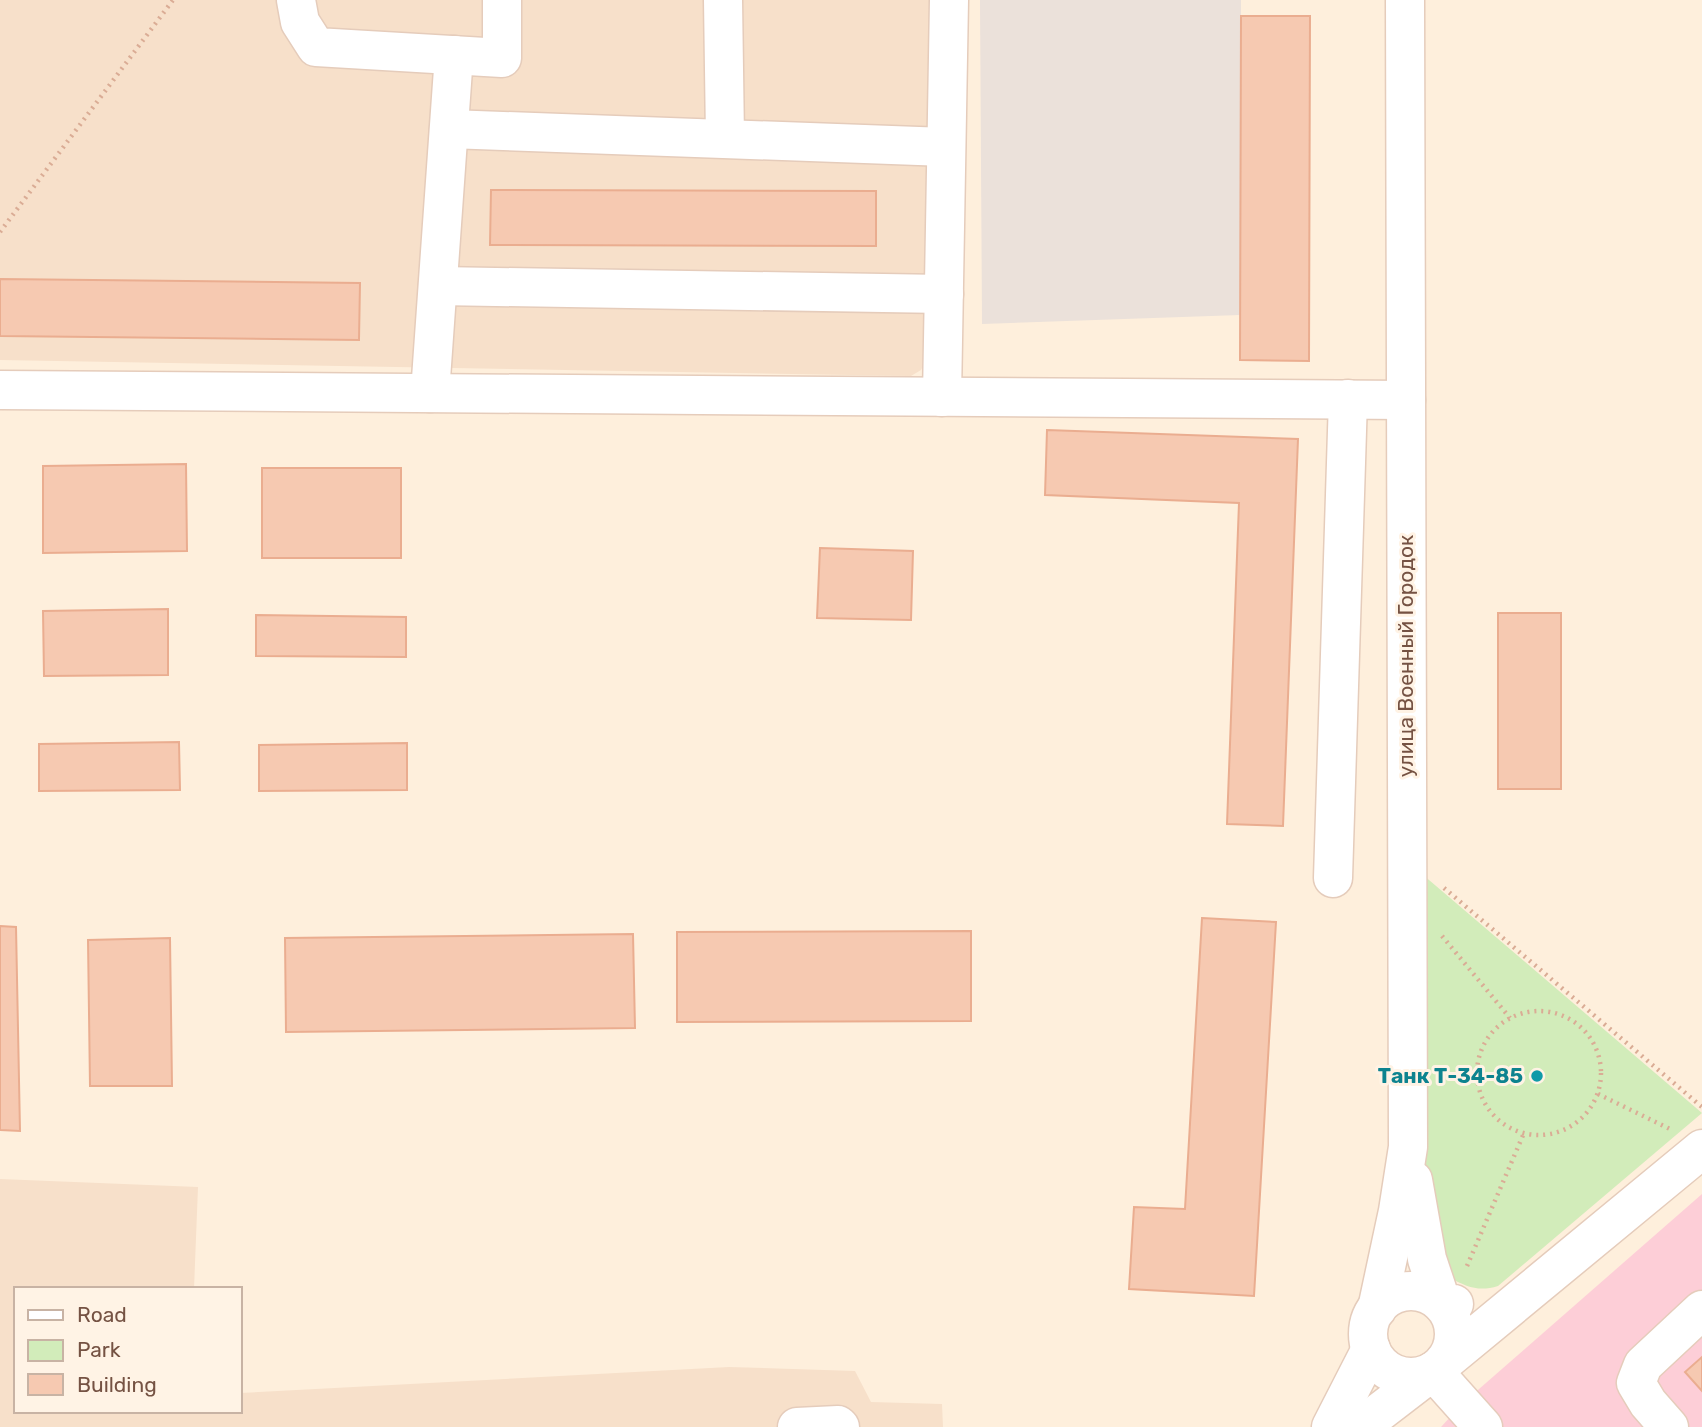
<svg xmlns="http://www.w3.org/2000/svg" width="1702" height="1427" viewBox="0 0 1702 1427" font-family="Rubik,sans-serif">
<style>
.residential{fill:#f7e0ca}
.industrial{fill:#ebe1da}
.medical{fill:#fdced7}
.green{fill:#d2ecba}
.building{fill:#f6c9b1;stroke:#eaad90;stroke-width:2}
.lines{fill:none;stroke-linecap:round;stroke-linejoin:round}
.minor-casing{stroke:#e5ccbb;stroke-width:41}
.path{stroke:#daac95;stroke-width:4.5;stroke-dasharray:2 5;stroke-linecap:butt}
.minor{stroke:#fff;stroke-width:38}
.culture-dot{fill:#0f9aa8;stroke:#fff3e5;stroke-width:2.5}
.labels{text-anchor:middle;stroke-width:6;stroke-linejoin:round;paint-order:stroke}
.street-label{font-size:21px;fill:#755243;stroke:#fff3e5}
.culture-label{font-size:21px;font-weight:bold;fill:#0d838f;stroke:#fff3e5;text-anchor:end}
</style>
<rect width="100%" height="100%" fill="#feefdc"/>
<g class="residential">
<path d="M0,0H934L928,358L921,370L911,376L0,360Z"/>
<path d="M0,1179L198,1187L194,1289H16V1411H240V1393L729,1367L855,1371L871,1402L942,1404L943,1427H0Z"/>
</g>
<path class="industrial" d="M980,0H1241L1240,315L982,324Z"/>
<path class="medical" d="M1702,1194V1427H1441L1463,1403Z"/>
<path class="green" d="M1422,874L1702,1113L1498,1286C1479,1292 1467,1287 1450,1278L1424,1167Z"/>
<g class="building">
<path d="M1241,16H1310L1309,361L1240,360Z"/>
<path d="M491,190L876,191V246L490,245Z"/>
<path d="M0,279L360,283L359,340L0,336Z"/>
<path d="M1047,430L1298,439L1283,826L1227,824L1239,503L1045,495Z"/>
<path d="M186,464L187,551L43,553V466Z"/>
<rect x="262" y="468" width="139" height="90"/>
<path d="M820,548L913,551L911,620L817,618Z"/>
<path d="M168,609V675L44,676L43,611Z"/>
<rect x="1498" y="613" width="63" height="176"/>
<path d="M256,615L406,617V657L256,656Z"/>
<path d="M179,742L180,790L39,791V744Z"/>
<path d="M407,743V790L259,791V745Z"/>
<path d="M1202,918L1276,922L1254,1296L1129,1289L1134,1207L1185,1209Z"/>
<path d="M0,926L16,927L20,1131L0,1130Z"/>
<path d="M971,931V1021L677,1022V932Z"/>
<path d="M633,934L635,1028L286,1032L285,938Z"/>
<path d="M170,938L172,1086H90L88,940Z"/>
<path d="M1702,1357V1391L1685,1372Z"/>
</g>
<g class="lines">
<defs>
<g id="minor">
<path d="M296,0L300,22L316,47L502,58V0"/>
<path d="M723,0L725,138"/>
<path d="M449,129L946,147"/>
<path d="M438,286L944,294"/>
<path d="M0,390L1406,400"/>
<path d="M430,393L454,55"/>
<path d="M942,397L949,0"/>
<path d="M1333,878L1348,399"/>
<path d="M1413,1180L1427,1259L1442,1304H1454"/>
<circle cx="1411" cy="1334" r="43"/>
<path d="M1377,1309L1398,1211L1408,1147L1405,0"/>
<path d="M1444,1362L1702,1149"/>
<path d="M797,1427L838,1425L840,1427"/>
<path d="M1331,1427L1371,1349"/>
<path d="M1360,1427L1433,1371L1483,1427"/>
<path d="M1669,1427L1648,1403L1636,1383L1643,1365L1702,1310"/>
</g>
</defs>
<use href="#minor" class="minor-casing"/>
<g class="path">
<path d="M0,232L173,0"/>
<path d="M1444,888L1702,1107"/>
<path d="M1442,936L1510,1018"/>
<circle cx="1539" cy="1073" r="62"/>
<path d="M1598,1094L1672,1130"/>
<path d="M1467,1266L1524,1133"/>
</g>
<use href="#minor" class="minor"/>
</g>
<circle class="culture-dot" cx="1537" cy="1076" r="7"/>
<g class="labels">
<g class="street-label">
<text transform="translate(1406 656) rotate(-90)" y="7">улица Военный Городок</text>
</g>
<g class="culture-label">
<text x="1523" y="1083">Танк Т-34-85</text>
</g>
</g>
<rect x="14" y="1287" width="228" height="126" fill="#fff3e5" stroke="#c8b3a4" stroke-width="2"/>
<rect x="28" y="1310" width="35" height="10" fill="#ffffff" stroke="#c8b3a4" stroke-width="2"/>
<text x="77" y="1322" font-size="21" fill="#755243">Road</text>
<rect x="28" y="1340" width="35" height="21" fill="#d2ecba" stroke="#c8b3a4" stroke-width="2"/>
<text x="77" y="1357" font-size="21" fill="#755243">Park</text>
<rect x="28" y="1374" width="35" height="21" fill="#f6c9b1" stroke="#c8b3a4" stroke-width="2"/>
<text x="77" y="1392" font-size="21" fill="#755243">Building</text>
</svg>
